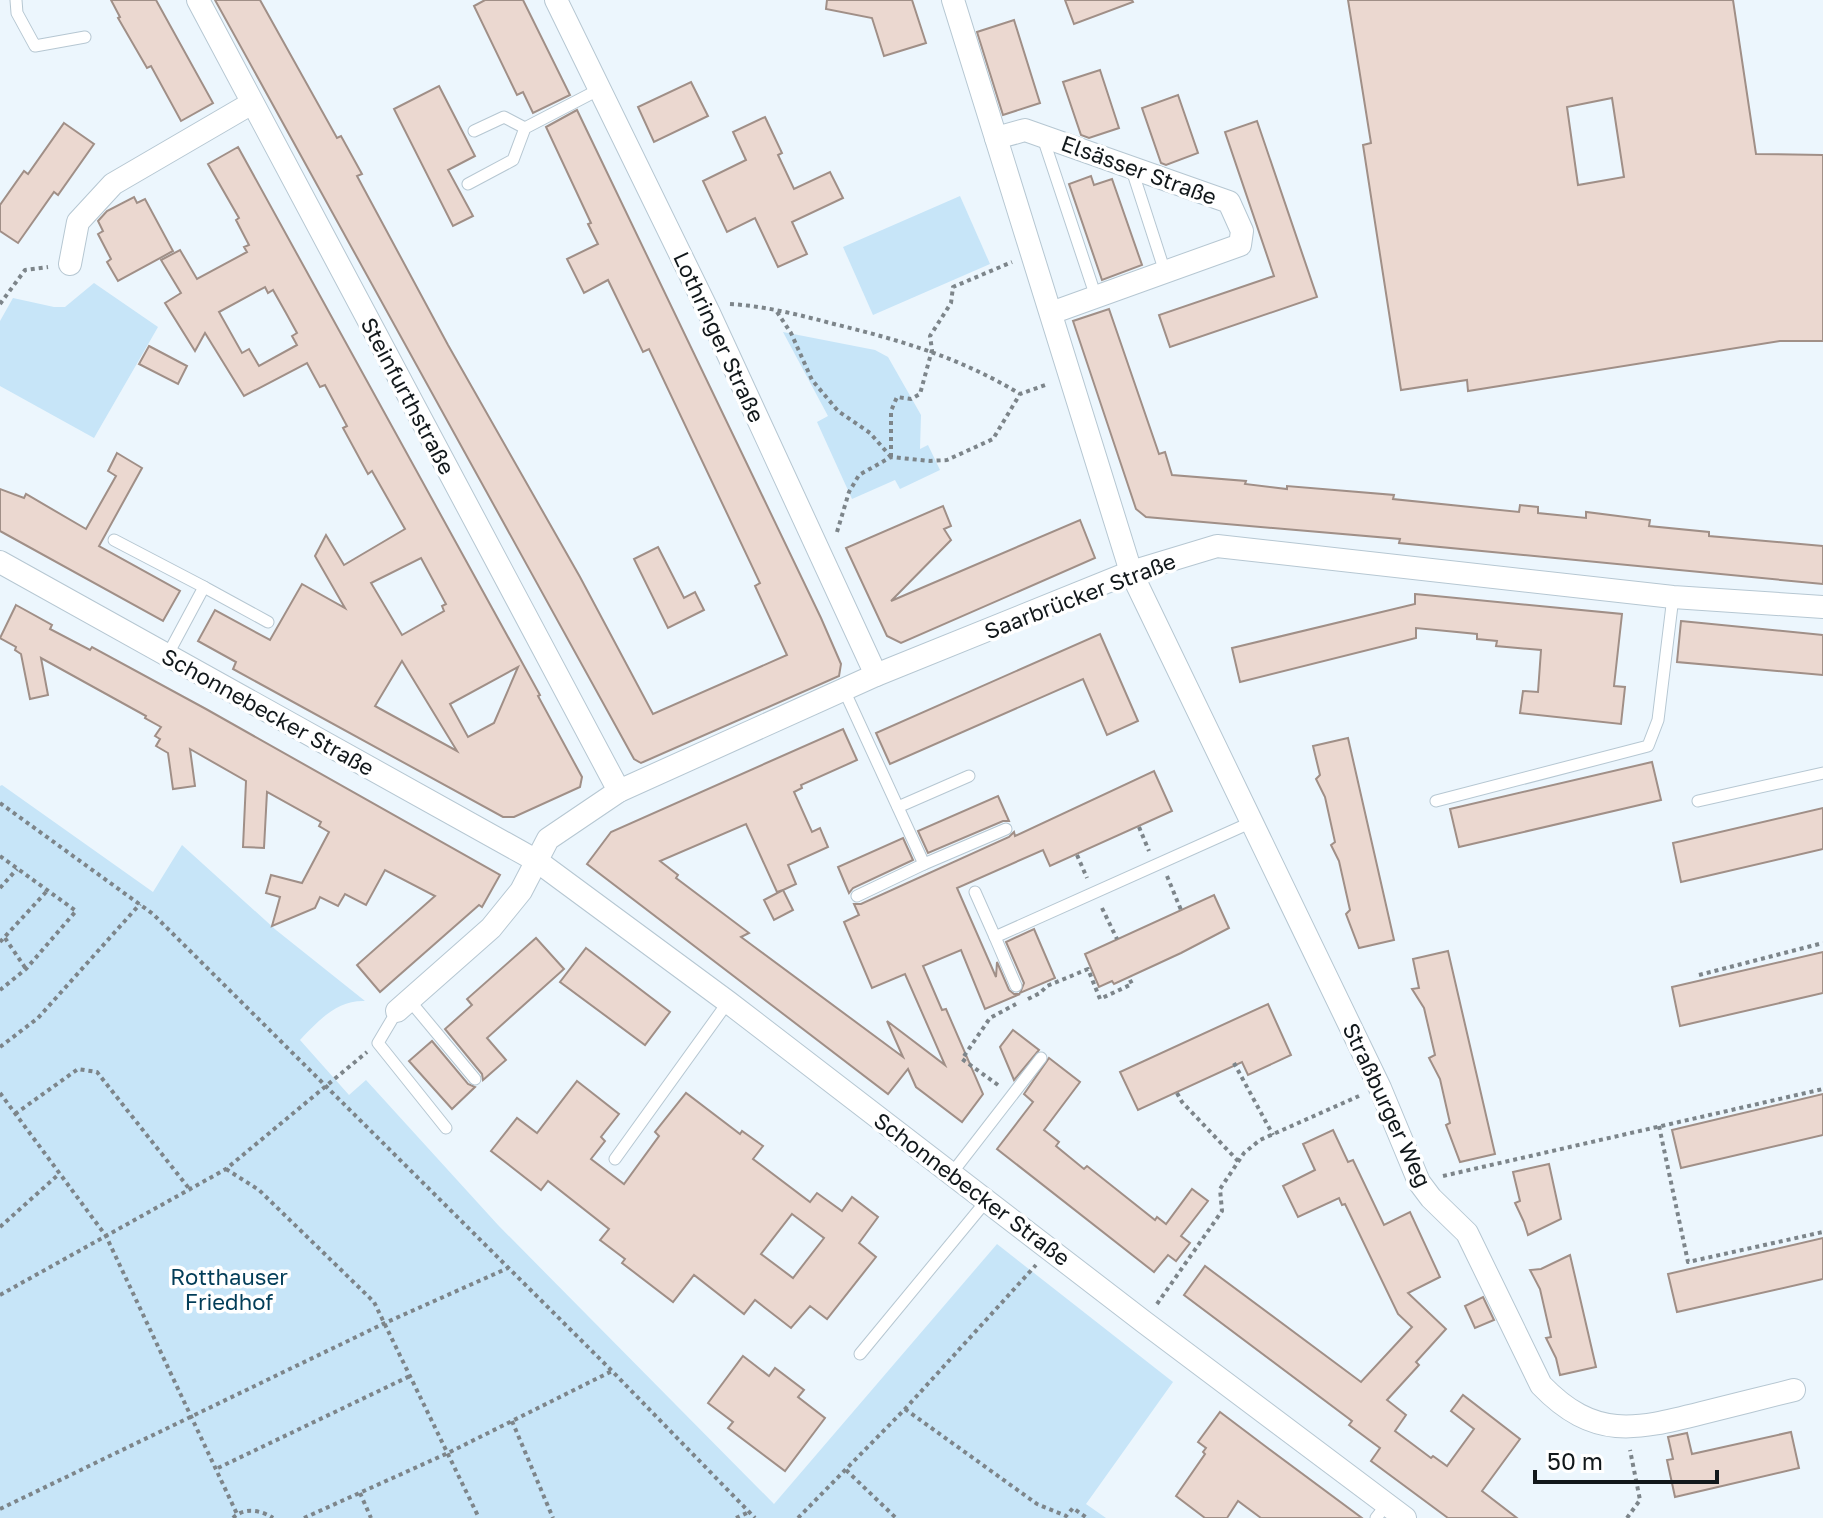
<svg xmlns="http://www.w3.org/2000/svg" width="1823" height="1518" viewBox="0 0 1823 1518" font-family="'Golos Text',sans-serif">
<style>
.green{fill:#c7e5f8}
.building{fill:#ebd8d0;stroke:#a08f87;stroke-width:2;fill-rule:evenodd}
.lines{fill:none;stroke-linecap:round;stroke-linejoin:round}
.lane-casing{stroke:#b6c7d2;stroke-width:13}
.street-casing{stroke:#b6c7d2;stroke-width:24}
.path{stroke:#7d858a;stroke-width:4;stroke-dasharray:4 4;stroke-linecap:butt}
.lane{stroke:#fff;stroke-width:11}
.street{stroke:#fff;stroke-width:22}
.labels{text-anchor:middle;stroke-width:7;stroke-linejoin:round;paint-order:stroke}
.street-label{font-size:22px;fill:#12181b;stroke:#fff}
.park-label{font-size:22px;fill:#023d58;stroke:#fff}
</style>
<rect width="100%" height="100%" fill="#ecf6fd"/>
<g class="green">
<path d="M960,196L990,264L873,315L843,247Z"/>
<path d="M94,283L158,327L94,438L0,386V321L13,298L54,307H65Z"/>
<path d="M783,332L875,350L888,357L921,415L920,449L928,445L940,470L900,489L895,480L852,499L817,422L828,416Z"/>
<path d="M2,785L153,892L182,845L276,930L365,1001C337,1000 319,1020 300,1040L349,1095L366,1080L498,1225L774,1504L997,1244L1173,1382L1086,1504L1106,1518H0V786Z"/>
</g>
<g class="building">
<path d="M111,0H156L213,103L181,121L151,66L147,68L118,18L120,17Z"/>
<path d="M215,0H260L337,138L341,136L362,174L357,176L448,345L580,577L653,714L787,655L755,586L760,583L649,349L643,352L608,280L584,293L567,259L598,244L588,224L591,223L546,127L577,110L821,618L841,664L839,676L641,763L634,759Z"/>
<path d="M485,0H523L570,95L533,113L523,92L517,95L474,6Z"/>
<path d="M827,0H912L926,43L884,56L872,18L826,9Z"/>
<path d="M1065,0H1132L1133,2L1074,24Z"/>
<path d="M1348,0H1733L1756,154L1823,155V341H1780L1468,391L1467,380L1401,390L1363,145L1371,143ZM1612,98L1624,177L1578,185L1567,107Z"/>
<path d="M1014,20L1040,103L1003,115L977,32Z"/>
<path d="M1100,70L1119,128L1089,138L1081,135L1063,82Z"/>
<path d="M691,82L708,116L654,142L638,107Z"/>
<path d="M439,86L475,156L448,170L473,216L453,226L394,109Z"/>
<path d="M1178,95L1198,153L1166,165L1161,163L1142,108Z"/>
<path d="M765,117L782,153L778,155L794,189L830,172L843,198L792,222L807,254L778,267L755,218L727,232L703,181L746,160L733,132Z"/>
<path d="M1257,121L1317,297L1170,347L1159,315L1274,276L1225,132Z"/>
<path d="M64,123L94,144L58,195L54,192L18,243L0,231V205L24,171L28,174Z"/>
<path d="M238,147L540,695L538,696L582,777L580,787L514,817H503L233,669L236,662L198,641L215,610L270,640L302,584L345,608L315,556L326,535L344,565L405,529L372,471L368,474L343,428L347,426L325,385L320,387L307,363L244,396L205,333L195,351L165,303L181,293L161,260L180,250L197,279L247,252L244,247L249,245L236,220L239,218L208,164ZM265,287L268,293L273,290L286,313L297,333L292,336L297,345L259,366L249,349L242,353L219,312ZM421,558L446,604L442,606L444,611L402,635L371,583ZM402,661L457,751L375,706ZM518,667L494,723L468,737L450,704Z"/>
<path d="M1091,176L1094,185L1112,179L1142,265L1102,280L1069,184Z"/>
<path d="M134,197L137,203L145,199L173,251L118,281L107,262L111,259L98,234L103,231L98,221L107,211Z"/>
<path d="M1109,309L1159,454L1165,452L1172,475L1246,481L1245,484L1287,489V486L1394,495L1393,499L1519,512L1520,505L1538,507V513L1586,518V512L1650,520L1649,526L1709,532V536L1823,546V584L1399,543L1400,539L1146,517L1136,509L1073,321Z"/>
<path d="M149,346L187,366L178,384L139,364Z"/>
<path d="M117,453L142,468L99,546L180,591L163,621L0,531V489L24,498L26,494L86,529L116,476L108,471Z"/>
<path d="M943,506L951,526L944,529L951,540L891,601L1080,520L1095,558L901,643L887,636L846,548Z"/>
<path d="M658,547L684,598L695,592L704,610L668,628L634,559Z"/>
<path d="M1415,594L1622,614L1614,686L1625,687L1621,724L1520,713L1523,691L1538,692L1541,650L1496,646L1497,641L1477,639V634L1416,628V638L1240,682L1232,648L1415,604Z"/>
<path d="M16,605L52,625L50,629L90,650L92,647L206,709L500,875L482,907L479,905L380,992L357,965L435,896L385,870L366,905L345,894L338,906L320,897L315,908L272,926L280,897L266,893L271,875L302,883L329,832L319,826L321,822L267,792L264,848L243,847L246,781L190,749L195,786L173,789L168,753L156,746L160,739L155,736L161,727L145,718L146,716L41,658L48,695L30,699L21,654L15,650L16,647L0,638Z"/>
<path d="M1681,621L1823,635V675L1677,662Z"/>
<path d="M1100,634L1138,721L1107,735L1083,679L890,764L876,733Z"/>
<path d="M843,729L857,760L801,785L802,788L794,792L812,832L820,828L828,847L788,865L796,884L783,890L793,910L774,920L764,900L783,890L777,892L746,824L660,861L678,875L676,878L749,933L741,937L903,1057L887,1021L945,1065L905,974L872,988L844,922L859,915L854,904H861L1009,837L1014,832L1015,836L1154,771L1172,811L1050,866L1043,850L957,888L996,977L997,962L1009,990L1014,994H1020L985,1009L961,950L923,966L942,1010L946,1009L983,1094L962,1122L916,1087L908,1069L888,1094L587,864L611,832Z"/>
<path d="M1348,738L1394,940L1359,948L1346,914L1350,910L1339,861L1331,845L1335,842L1325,797L1316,779L1320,775L1313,746Z"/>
<path d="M1652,762L1661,800L1459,847L1450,809Z"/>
<path d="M998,796L1009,821H1003L928,853L918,831Z"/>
<path d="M1823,808V849L1681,882L1673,843Z"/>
<path d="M903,838L913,860L853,888L849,893L838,867Z"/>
<path d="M1214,895L1229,928L1181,953L1114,984L1112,981L1099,987L1085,954Z"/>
<path d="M1034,929L1055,978L1020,993L1024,983L1006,942Z"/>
<path d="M536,938L564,969L487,1038L506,1060L483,1080L482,1074L445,1029L472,1005L467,999Z"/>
<path d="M586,948L670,1012L645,1045L560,982Z"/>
<path d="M1448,951L1495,1154L1460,1162L1446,1125L1450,1123L1440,1079L1429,1058L1435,1055L1424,1008L1412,989L1419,988L1413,959Z"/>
<path d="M1823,952V993L1680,1026L1672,987Z"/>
<path d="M1268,1004L1291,1055L1248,1075L1242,1062L1138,1110L1120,1072Z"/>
<path d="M1013,1030L1039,1050L1014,1080L1000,1047Z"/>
<path d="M432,1041L468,1084L475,1087L452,1109L409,1061Z"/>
<path d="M1049,1058L1080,1082L1044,1130L1059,1142L1056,1146L1084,1169L1087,1166L1155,1220L1157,1217L1166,1224L1192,1189L1208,1201L1181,1236L1190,1243L1176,1261L1168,1255L1154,1272L997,1149L1033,1102L1024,1094Z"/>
<path d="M577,1081L619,1114L601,1137L605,1141L591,1159L624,1184L659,1136L655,1132L686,1093L740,1134L742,1131L763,1146L753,1159L810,1202L817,1193L842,1211L852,1197L878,1217L859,1243L876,1257L827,1319L810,1306L791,1328L755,1300L744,1314L694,1275L673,1302L622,1263L625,1259L600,1240L609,1229L548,1181L541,1190L491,1151L517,1118L537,1133ZM792,1214L824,1238L793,1278L761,1254Z"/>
<path d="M1823,1094V1135L1681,1168L1672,1130Z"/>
<path d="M1333,1130L1348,1162L1353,1160L1384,1225L1410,1212L1440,1277L1408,1293L1446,1329L1416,1362L1419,1365L1387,1400L1406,1415L1395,1431L1431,1458L1433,1456L1447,1466L1474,1429L1451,1411L1463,1395L1520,1439L1482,1491L1517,1518H1448L1371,1461L1380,1448L1349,1425L1352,1421L1184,1295L1205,1266L1361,1382L1412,1327L1398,1314L1345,1204L1342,1205L1339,1198L1298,1217L1283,1186L1315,1170L1303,1144Z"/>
<path d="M1549,1164L1561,1219L1528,1235L1524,1222L1515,1203L1520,1201L1513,1172Z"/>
<path d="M1823,1238V1279L1677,1312L1668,1274Z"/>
<path d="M1570,1255L1596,1367L1560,1375L1556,1358L1546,1338L1551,1337L1540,1289L1530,1270L1541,1269Z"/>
<path d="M1483,1297L1494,1320L1475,1328L1465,1306Z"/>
<path d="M743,1356L769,1376L775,1368L804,1390L798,1397L825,1418L785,1471L728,1428L733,1422L708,1403Z"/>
<path d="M1220,1412L1265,1446L1362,1518H1261L1238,1501L1227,1518H1205L1176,1496L1205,1454L1203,1452L1206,1448L1198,1442Z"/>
<path d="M1791,1432L1799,1468L1675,1497L1667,1460L1673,1459L1668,1437L1687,1433L1692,1454Z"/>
</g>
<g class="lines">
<defs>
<g id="lane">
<path d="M16,0L17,13L35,46L85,37"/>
<path d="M474,131L504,117L525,128"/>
<path d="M1043,138L1096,297"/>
<path d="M1131,167L1165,272"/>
<path d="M468,184L513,160L525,128L600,89"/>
<path d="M114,540L204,587L167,656"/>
<path d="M204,587L268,622"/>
<path d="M844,690L924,864L857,896"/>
<path d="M1436,801L1648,746L1658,720L1673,597"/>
<path d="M1698,801L1823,773"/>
<path d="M898,807L969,776"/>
<path d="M924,864L1006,829"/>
<path d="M975,892L995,937L1252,822"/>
<path d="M995,937L1016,986"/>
<path d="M410,1001L475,1079"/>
<path d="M397,1011L378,1043L446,1128"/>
<path d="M615,1159L728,1002"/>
<path d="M952,1173L1041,1058"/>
<path d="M860,1354L987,1200"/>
<path d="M1376,1518L1387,1504"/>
</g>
<g id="street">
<path d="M198,0L619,791"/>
<path d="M556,0L709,313L876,675"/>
<path d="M953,0L1131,572L1380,1088L1419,1182L1431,1198L1467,1233L1541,1385C1594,1440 1635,1430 1702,1413C1733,1405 1763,1398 1794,1390"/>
<path d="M996,138L1025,130L1229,202L1242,231L1240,245L1051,313"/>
<path d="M70,264L78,222L113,184L252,103"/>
<path d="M0,562L537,861L728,1002L1144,1322L1405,1518"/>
<path d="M397,1011L491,928L521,891L548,839L619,791L876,675L1131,572L1217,546L1673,597L1823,607"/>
</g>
</defs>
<use href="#lane" class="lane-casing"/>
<use href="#street" class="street-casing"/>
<g class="path">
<path d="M0,304L25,270L48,267"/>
<path d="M730,304C765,306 800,315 834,324C900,340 961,358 1020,394"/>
<path d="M777,312L791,333L812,380L838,411L870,433L891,457"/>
<path d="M891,457V411L897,397L911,399L920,394L932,350L930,336L951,303L953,287L1012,262"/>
<path d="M837,532L849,492L859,475L891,457L930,461L947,460L993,439L1020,394L1048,384"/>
<path d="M0,803L153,914L612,1371L755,1518"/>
<path d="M1139,827L1149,851"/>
<path d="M1077,855L1087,878"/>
<path d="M0,856L76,911L26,969L0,990"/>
<path d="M1167,876L1181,910"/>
<path d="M0,888L17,869"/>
<path d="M1102,908L1117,939"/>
<path d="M5,938L26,969"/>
<path d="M0,942L47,891"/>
<path d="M1699,975L1823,943"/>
<path d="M1028,999L1040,993L1047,986L1088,969L1100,999L1132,984L1129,978"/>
<path d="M0,1047L38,1018L140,904"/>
<path d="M1234,1063L1273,1135"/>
<path d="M998,1085L962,1059L990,1018L1016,1004"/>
<path d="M0,1093L106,1236L237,1514"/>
<path d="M1177,1093L1182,1102L1238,1161"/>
<path d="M15,1114L78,1069L97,1072L191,1191"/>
<path d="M1659,1126L1688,1262L1823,1232"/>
<path d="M226,1169L259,1190L374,1302L479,1518"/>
<path d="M1443,1176L1823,1089"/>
<path d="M0,1227L59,1174"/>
<path d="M0,1295L226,1169L367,1052"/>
<path d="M1157,1304L1222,1211L1220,1189L1244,1153L1260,1140L1359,1096"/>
<path d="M905,1409L1037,1504L1066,1516L1073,1508L1087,1518"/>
<path d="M512,1421L553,1518"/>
<path d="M218,1468L410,1376"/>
<path d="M846,1470L896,1518"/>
<path d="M360,1493L371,1518"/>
<path d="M0,1509L385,1323L508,1268"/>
<path d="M233,1518C244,1507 261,1510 273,1518"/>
<path d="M304,1518L448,1453L612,1371"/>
<path d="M736,1518L749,1512"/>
<path d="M798,1518L905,1409L1036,1265"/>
<path d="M1627,1518L1640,1500L1630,1450"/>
</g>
<use href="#lane" class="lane"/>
<use href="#street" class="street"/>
</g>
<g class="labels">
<g class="street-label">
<text transform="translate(1139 170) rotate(20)" y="8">Elsässer Straße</text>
<text transform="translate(719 337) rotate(65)" y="8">Lothringer Straße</text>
<text transform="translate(408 396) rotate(62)" y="8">Steinfurthstraße</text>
<text transform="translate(1080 596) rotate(-21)" y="8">Saarbrücker Straße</text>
<text transform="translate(268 712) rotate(29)" y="8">Schonnebecker Straße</text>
<text transform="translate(1387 1105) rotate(65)" y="8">Straßburger Weg</text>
<text transform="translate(972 1189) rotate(37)" y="8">Schonnebecker Straße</text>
</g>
<g class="park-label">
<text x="229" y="1285">Rotthauser<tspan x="229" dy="25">Friedhof</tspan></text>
</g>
</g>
<path d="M1535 1470v12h182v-12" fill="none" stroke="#12181b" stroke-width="4"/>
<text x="1547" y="1470" font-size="24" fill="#12181b" stroke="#ffffff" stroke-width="6" paint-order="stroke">50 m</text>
</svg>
